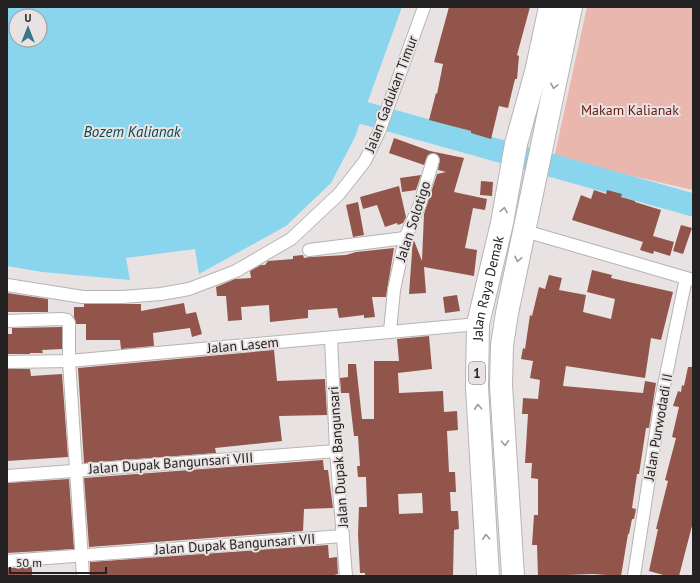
<svg xmlns="http://www.w3.org/2000/svg" width="700" height="583" viewBox="0 0 700 583" font-family="'PT Sans',sans-serif">
<style>
.green{fill:#e9b7ae}
.water{fill:#89d5ed;fill-rule:evenodd}
.lines{fill:none;stroke-linecap:round;stroke-linejoin:round}
.river{stroke:#89d5ed;stroke-width:23}
.building{fill:#91554b;fill-rule:evenodd}
.street-casing{stroke:#b8b3b2;stroke-width:14}
.highway-casing{stroke:#b8b3b2;stroke-width:24}
.street{stroke:#fff;stroke-width:12}
.highway{stroke:#fff;stroke-width:22}
.oneway{stroke:#9c9b9b}
.labels{text-anchor:middle;stroke-width:4;stroke-linejoin:round;paint-order:stroke}
.shield{fill:#e8e3e2;stroke:#5e5b5b;stroke-width:1}
.shield-label{font-size:13px;font-weight:bold;fill:#232121}
.street-label{font-size:14px;fill:#232121;stroke:#e8e3e2}
.park-label{font-size:14px;fill:#681912;stroke:#e8e3e2}
.water-label{font-size:15px;font-style:italic;fill:#034a5b;stroke:#e8e3e2}
</style>
<rect width="100%" height="100%" fill="#e8e3e2"/>
<path class="green" d="M587,7H693V190L554,158Z"/>
<path class="water" d="M7,7H402L355,137L331,183L286,226L199,274L195,249L126,258L130,280L42,272L7,266ZM16,16H40V40H16Z"/>
<g class="lines">
<path class="river" d="M364,113L693,205"/>
</g>
<g class="building">
<path d="M449,7H530L517,55L519,56L517,79H515L508,108L499,106L491,139L471,133V131L429,120L436,93L437,94L443,64L434,62Z"/>
<path d="M394,138L430,151L464,158L454,192L487,199L485,210L473,208L465,248L477,250L474,276L424,267L426,293L409,294L413,238L422,261L424,214L437,174L446,172L438,170L440,159L435,153L428,155L424,165L389,153Z"/>
<path d="M421,175L416,190L402,192L400,178Z"/>
<path d="M481,181L493,182L492,196L480,195Z"/>
<path d="M399,186L406,217L403,223L398,225L397,223L385,227L377,205L363,209L360,197Z"/>
<path d="M594,190L606,194L607,190L622,194L621,197L635,201V202L661,210L653,236L674,242L670,256L654,251L653,254L640,250L643,242L572,220L581,195L591,199Z"/>
<path d="M358,202L364,235L353,237L346,205Z"/>
<path d="M681,225L692,228L683,254L673,251Z"/>
<path d="M394,248L386,297H372L375,317L364,318V315L339,318L337,308L308,310V318L270,322L269,305L241,307L242,320L228,321L226,296H217L216,287L235,279L251,278L250,271L261,265H265L268,261L293,259V256L303,255L304,258L310,257L346,255L356,252Z"/>
<path d="M592,270L612,275L611,278L673,292L661,340L651,338L645,378L566,366L563,386L643,393L645,381L656,383L649,428H646L639,474H637L632,508L636,509L634,519H632L629,534H628L621,576L593,574L538,576L537,545H532L534,515H538V479L531,478L532,463H525L528,414H522L523,398L538,399L540,380L530,378L533,361L521,359L523,348L525,349L530,315L532,316L539,287L545,289L549,275L562,278L559,290L586,295L583,312L611,319L615,299L587,292Z"/>
<path d="M7,293L48,299V312H7Z"/>
<path d="M457,295L460,311L445,313L443,297Z"/>
<path d="M184,303L186,314L196,312L202,334L192,337L190,328L153,333L154,346L121,349L120,340H86V324H76L74,317V307H84V304H141V311Z"/>
<path d="M62,327V349L42,350L43,353H30V354H7V334H12V328Z"/>
<path d="M429,336L432,369L398,373L399,393L443,391L444,412L457,411L458,430L447,431L449,472H455L456,492H450L451,511H458L459,529L454,530L453,576H365V573H360L358,534L359,507H367L366,477H358L357,466H360L358,436H354L349,393H341L340,378L348,377V364H356L362,419H374V361H399L397,339ZM422,493L423,513L399,514L398,494Z"/>
<path d="M274,350L277,381L325,379L327,415L279,416L282,441L215,448L216,453L84,463L78,368Z"/>
<path d="M688,367H693V522L679,576H667L649,571L658,529H656L668,481L665,480L676,438L672,437L679,407L673,406L678,391L681,392L682,385L684,386Z"/>
<path d="M7,369H30L31,376L62,374L68,457L7,461Z"/>
<path d="M323,460L324,470H328L333,508L304,509L303,531L89,547L84,478Z"/>
<path d="M69,479L74,549L7,553V483Z"/>
<path d="M328,545L329,558L337,557L338,574L330,576H90V562Z"/>
<path d="M32,567V576H7V568Z"/>
</g>
<g class="lines">
<defs>
<g id="street">
<path d="M525,231L693,280"/>
<path d="M309,250L405,238"/>
<path d="M7,285L83,297H122L161,294L189,289L236,271L291,239L339,194L365,161L379,132L424,7"/>
<path d="M7,321L61,319L67,320L69,323V361L83,576"/>
<path d="M390,331L394,290L405,238L420,204L433,160"/>
<path d="M331,338L336,451L346,576"/>
<path d="M7,362L69,361L478,324"/>
<path d="M7,476L336,451"/>
<path d="M7,561L343,536"/>
<path d="M634,576L661,400L686,278"/>
</g>
<g id="highway">
<path id="s1" d="M488,576L477,387L478,324L502,223L516,144L536,72L550,7"/>
<path d="M513,576L501,385L502,345L507,313L571,7"/>
</g>
</defs>
<use href="#street" class="street-casing"/>
<use href="#highway" class="highway-casing"/>
<use href="#street" class="street"/>
<use href="#highway" class="highway"/>
</g>
<defs><path id="oneway-chevron" d="M-2-3.5L2.5 0L-2 3.5" fill="none" stroke-width="1.6" stroke-linecap="round" stroke-linejoin="round"/></defs>
<g class="oneway">
<use href="#oneway-chevron" transform="translate(554 86) rotate(102)"/>
<use href="#oneway-chevron" transform="translate(504 210) rotate(-80)"/>
<use href="#oneway-chevron" transform="translate(518 259) rotate(102)"/>
<use href="#oneway-chevron" transform="translate(478 407) rotate(-93)"/>
<use href="#oneway-chevron" transform="translate(505 443) rotate(87)"/>
<use href="#oneway-chevron" transform="translate(486 537) rotate(-93)"/>
</g>
<g class="labels">
<rect class="shield" x="469" y="362" width="16" height="22" rx="3"/>
<g class="shield-label">
<text x="477" y="378">1</text>
</g>
<g class="street-label">
<text transform="translate(391 94) rotate(-69)" y="5">Jalan Gadukan Timur</text>
<text transform="translate(413 221) rotate(-72)" y="5">Jalan Solotigo</text>
<text dy="5" stroke="none"><textPath href="#s1" startOffset="289">Jalan Raya Demak</textPath></text>
<text transform="translate(243 345) rotate(-5)" y="5">Jalan Lasem</text>
<text transform="translate(658 427) rotate(-80)" y="5">Jalan Purwodadi II</text>
<text transform="translate(338 457) rotate(-94)" y="5">Jalan Dupak Bangunsari</text>
<text transform="translate(171 463) rotate(-4)" y="5">Jalan Dupak Bangunsari VIII</text>
<text transform="translate(235 544) rotate(-4)" y="5">Jalan Dupak Bangunsari VII</text>
</g>
<g class="park-label">
<text x="630" y="115">Makam Kalianak</text>
</g>
<g class="water-label">
<text x="132" y="137">Bozem Kalianak</text>
</g>
</g>
<rect width="700" height="583" fill="none" stroke="#232121" stroke-width="16"/>
<g transform="translate(28 28)"><circle r="19" fill="#e8e3e2" stroke="#999595"/>
<path d="M0-3L7 15L0 10L-7 15Z" fill="#357689"/>
<text y="-6" font-size="11" font-weight="bold" text-anchor="middle" fill="#232121">U</text>
</g>
<path d="M10 567v6h96v-6" fill="none" stroke="#232121" stroke-width="2"/>
<text x="16" y="567" font-size="12" fill="#232121" stroke="#e8e3e2" stroke-width="3" paint-order="stroke">50 m</text>
</svg>
